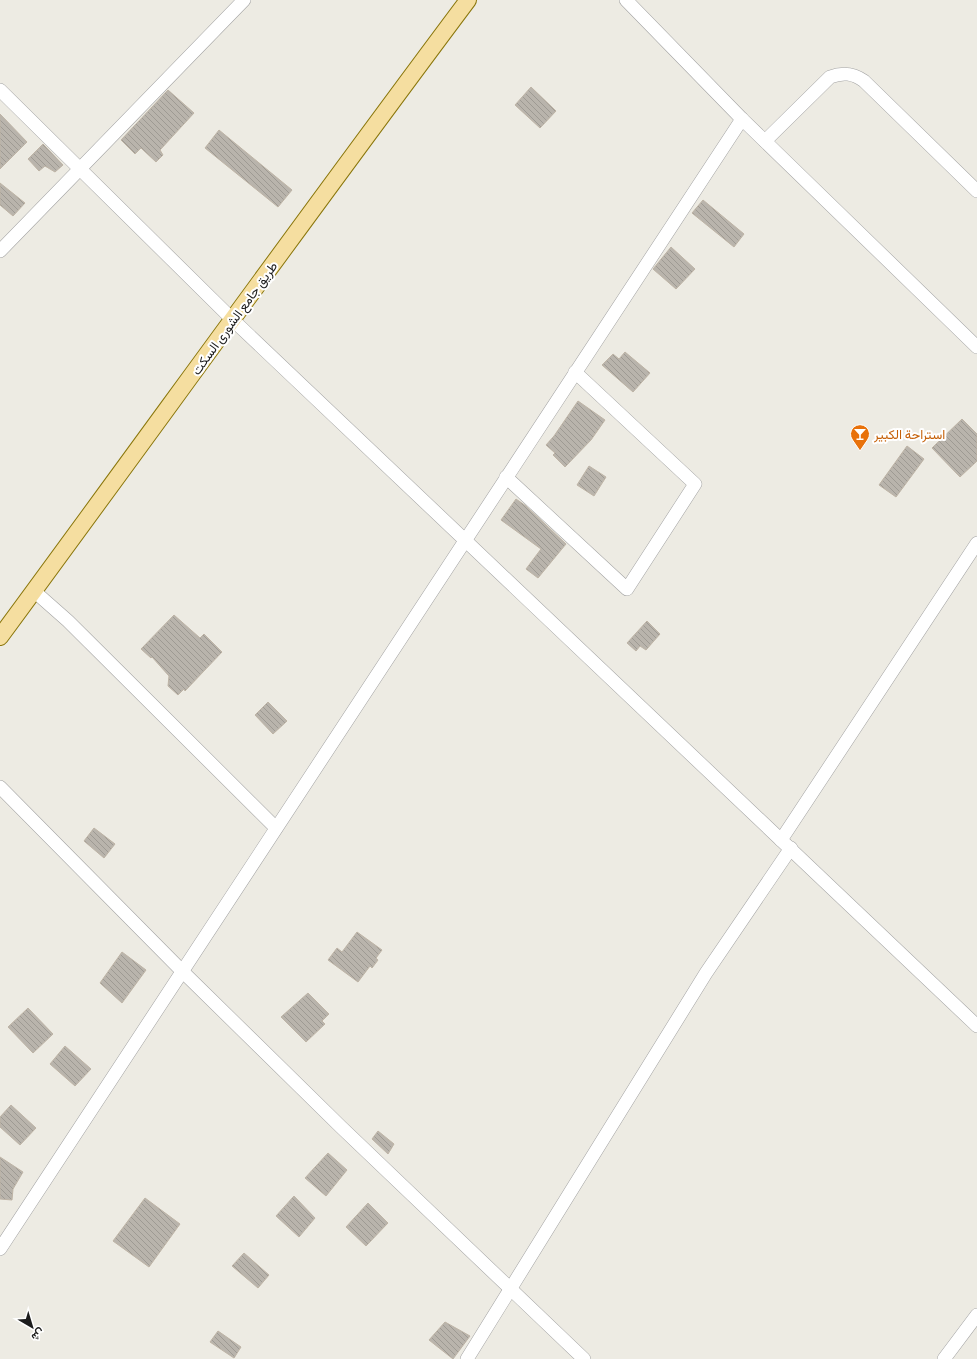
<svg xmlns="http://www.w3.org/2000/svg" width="977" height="1359" viewBox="0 0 977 1359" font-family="Manrope,Vazirmatn,sans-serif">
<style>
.building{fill:url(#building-back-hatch);stroke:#beb4a6}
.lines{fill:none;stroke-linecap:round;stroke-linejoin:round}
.minor-casing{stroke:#a3a3a3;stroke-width:14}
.major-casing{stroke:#8a760b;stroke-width:18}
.minor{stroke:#fff;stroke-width:13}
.major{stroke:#f5dea0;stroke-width:16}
.labels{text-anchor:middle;stroke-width:4;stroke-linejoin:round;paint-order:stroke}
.street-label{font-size:13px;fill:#1c1c1c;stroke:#fff}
.food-label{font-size:13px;fill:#c56008;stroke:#fff;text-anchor:start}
</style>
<defs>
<pattern id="building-back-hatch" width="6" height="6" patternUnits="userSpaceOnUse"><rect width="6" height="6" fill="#b9b4ac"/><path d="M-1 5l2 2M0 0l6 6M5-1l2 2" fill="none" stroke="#9e9a93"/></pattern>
</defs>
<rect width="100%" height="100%" fill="#edebe3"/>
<g class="building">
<path d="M531,87L556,111L540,128L515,105Z"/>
<path d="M168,90L194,113L160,150L163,155L156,162L141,148L135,154L121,140Z"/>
<path d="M0,114L27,142L0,169Z"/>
<path d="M219,130L292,190L278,207L205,148Z"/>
<path d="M43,144L63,165L55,172L45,166L39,171L28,159Z"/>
<path d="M0,183L25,203L13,216L0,205Z"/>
<path d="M703,200L744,234L734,247L692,213Z"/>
<path d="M671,247L695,269L676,289L653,269Z"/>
<path d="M625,352L650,373L633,392L602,365L613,354L619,359Z"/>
<path d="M578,401L605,420L591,440L565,467L553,455L555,453L546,445L554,436Z"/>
<path d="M962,419L977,434V461L960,477L932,448Z"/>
<path d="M907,446L924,459L896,497L879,485Z"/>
<path d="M589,466L606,477L594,496L577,485Z"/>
<path d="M516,499L526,506L566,544L538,578L526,569L541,549L501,520Z"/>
<path d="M174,615L200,638L204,634L222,652L185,691L184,689L178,695L168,686L169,676L152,657L151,658L141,649Z"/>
<path d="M647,621L660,634L646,650L640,646L636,651L627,643Z"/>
<path d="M268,702L287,721L273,734L255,715Z"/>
<path d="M94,828L115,844L104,858L84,841Z"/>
<path d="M357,932L382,950L376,958L378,960L372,968L370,966L358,982L328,960L337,948L342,952Z"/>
<path d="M122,952L146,970L122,1003L100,983Z"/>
<path d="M308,993L329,1014L322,1021L325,1024L306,1042L281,1017Z"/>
<path d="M28,1008L53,1034L33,1053L8,1027Z"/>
<path d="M65,1046L91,1069L75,1086L50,1064Z"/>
<path d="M11,1105L36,1128L20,1145L0,1127V1117Z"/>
<path d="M378,1131L394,1144L388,1154L372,1139Z"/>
<path d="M328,1153L347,1170L326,1196L305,1178Z"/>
<path d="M0,1157L23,1172L13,1189L12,1200L0,1199Z"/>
<path d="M294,1196L315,1218L299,1237L276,1216Z"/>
<path d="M145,1198L180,1224L149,1267L113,1241Z"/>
<path d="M368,1203L388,1223L366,1246L346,1227Z"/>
<path d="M244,1253L269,1275L258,1288L232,1266Z"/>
<path d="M445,1322L470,1336L453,1359L429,1340Z"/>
<path d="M218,1331L241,1347L234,1358L210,1342Z"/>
</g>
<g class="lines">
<defs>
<g id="minor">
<path d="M626,0L742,119L977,347"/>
<path d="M0,90L233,320L977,1026"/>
<path d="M765,141L830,77C843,72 853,73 864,81L977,191"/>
<path d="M0,251L244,0"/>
<path d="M506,477L627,589L695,484L575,372"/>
<path d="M34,591L68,621L276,828"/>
<path d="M0,787L183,972L341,1127L584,1359"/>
<path d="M781,840L977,543"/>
<path d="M0,1249L742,119"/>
<path d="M467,1359L706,973L791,848"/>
<path d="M944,1359L977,1315"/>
</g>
<path id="major" d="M0,637C156,425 310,211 468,0"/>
</defs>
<use href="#minor" class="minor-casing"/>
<use href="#major" class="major-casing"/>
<use href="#minor" class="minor"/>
<use href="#major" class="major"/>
</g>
<defs>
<symbol id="bar-pin" viewBox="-11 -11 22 30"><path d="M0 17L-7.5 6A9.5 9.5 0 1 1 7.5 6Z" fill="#e8710a" stroke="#fff"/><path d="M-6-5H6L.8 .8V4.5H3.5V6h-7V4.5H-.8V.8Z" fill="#fff"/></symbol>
</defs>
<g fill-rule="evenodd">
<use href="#bar-pin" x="849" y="423" width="22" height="30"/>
</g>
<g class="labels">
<g class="street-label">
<text transform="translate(234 318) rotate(-54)" y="5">طريق جامع الشورى السكت</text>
</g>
<g class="food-label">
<text x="874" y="439">استراحة الكبير</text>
</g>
</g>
<g transform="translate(32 1327) rotate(142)" stroke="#ffffff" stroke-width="3" paint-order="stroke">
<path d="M0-3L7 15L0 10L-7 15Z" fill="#1c1c1c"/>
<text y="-6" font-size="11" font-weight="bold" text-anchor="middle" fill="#1c1c1c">ش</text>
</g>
</svg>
